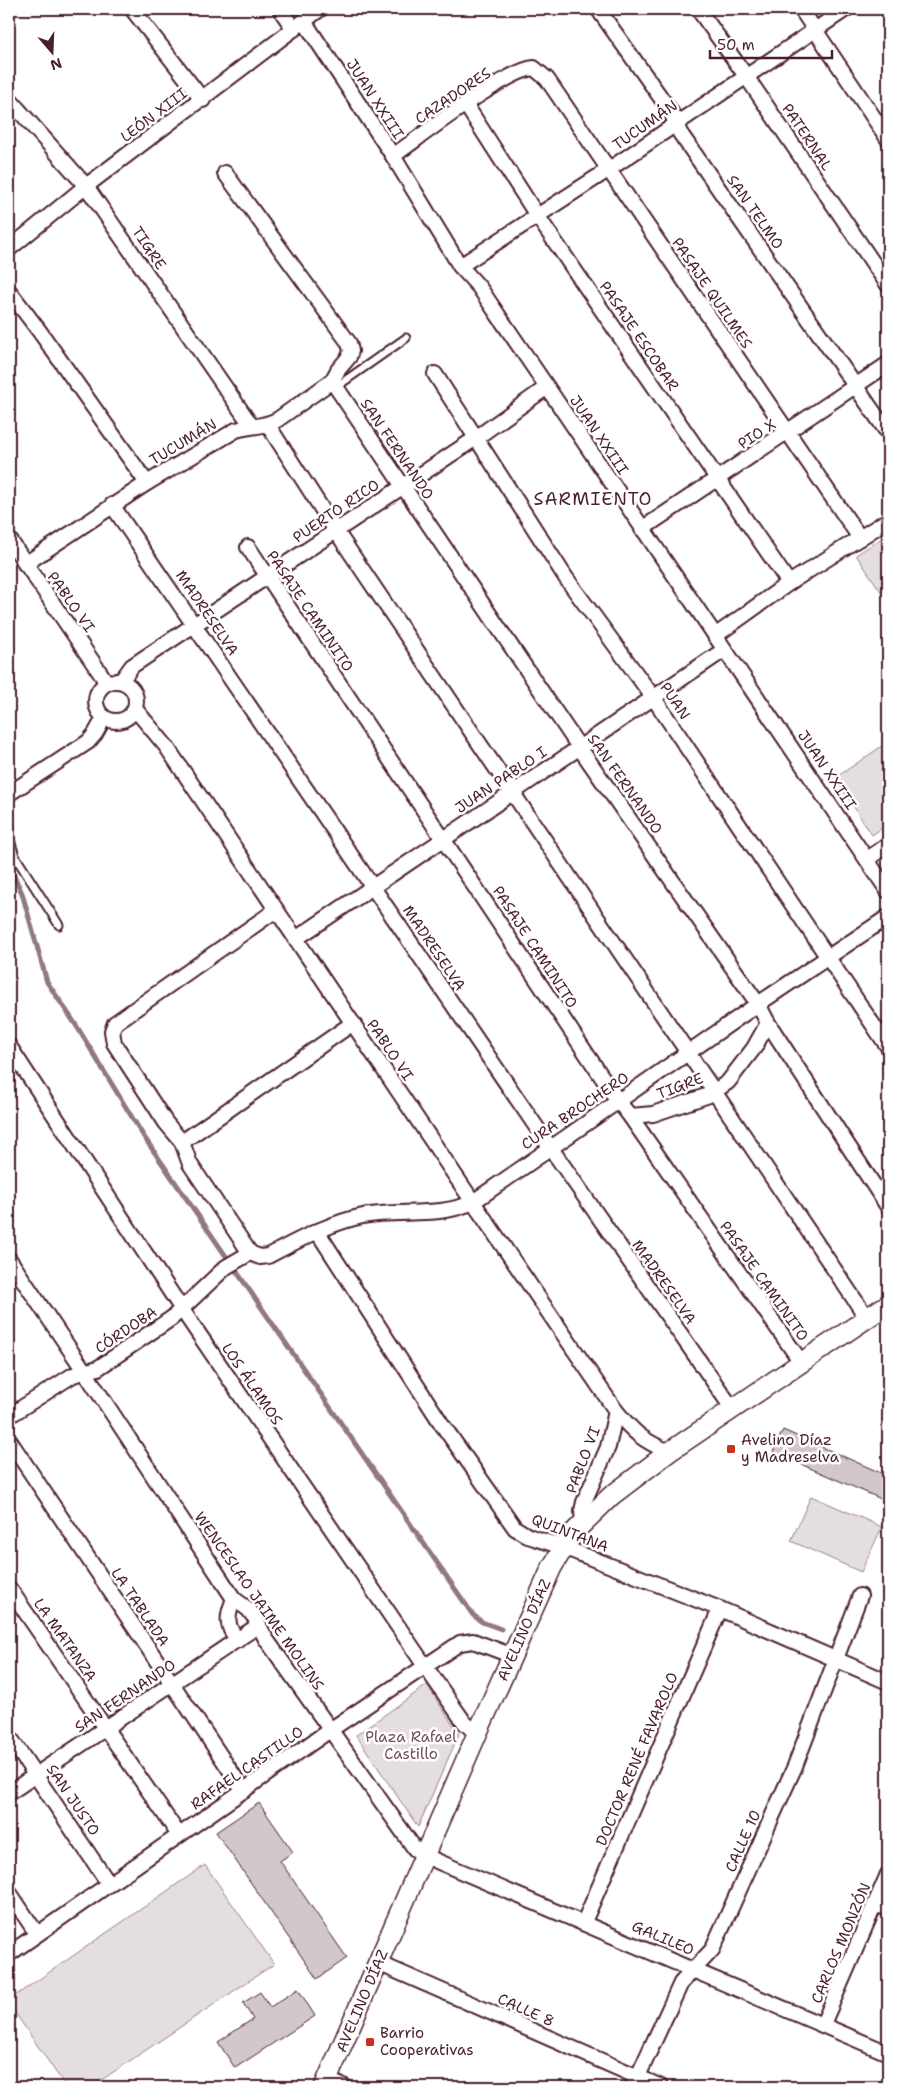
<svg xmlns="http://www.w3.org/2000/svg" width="897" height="2096" viewBox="0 0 897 2096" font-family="'Shantell Sans',sans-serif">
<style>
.green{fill:#e5dee0;stroke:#987e86}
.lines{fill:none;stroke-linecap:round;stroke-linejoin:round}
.stream{stroke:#91787e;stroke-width:5}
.building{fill:#d2c7cb;stroke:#4a1f2b}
.lane-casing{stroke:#4a1f2b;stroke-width:11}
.street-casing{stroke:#4a1f2b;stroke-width:18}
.secondary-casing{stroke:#4a1f2b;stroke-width:22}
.lane{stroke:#fff;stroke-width:7}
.street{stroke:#fff;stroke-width:14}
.secondary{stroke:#fff;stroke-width:19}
.poi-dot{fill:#c8321e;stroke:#fff;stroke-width:2}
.labels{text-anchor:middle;stroke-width:5;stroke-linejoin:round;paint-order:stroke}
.street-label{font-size:15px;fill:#4a1f2b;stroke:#fff}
.poi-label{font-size:15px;fill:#4a1f2b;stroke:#fff;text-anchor:start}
.park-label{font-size:15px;fill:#714f58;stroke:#fff}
.quarter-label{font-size:18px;letter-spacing:1px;fill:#4a1f2b;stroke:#fff}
</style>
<rect width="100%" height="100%" fill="#fff"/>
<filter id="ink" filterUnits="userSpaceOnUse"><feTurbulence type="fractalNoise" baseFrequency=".02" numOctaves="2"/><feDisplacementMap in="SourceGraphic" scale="10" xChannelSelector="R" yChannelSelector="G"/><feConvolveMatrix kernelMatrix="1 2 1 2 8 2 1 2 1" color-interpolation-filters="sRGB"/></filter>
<g filter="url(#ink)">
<g class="green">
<path d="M888,534V602L856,555Z"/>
<path d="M888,742V824L872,835L835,778Z"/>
<path d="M811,1496L882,1527L861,1572L791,1541Z"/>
<path d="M427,1685L459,1734L418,1827L356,1735Z"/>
<path d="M205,1865L274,1964L91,2087H66L9,2004V2000Z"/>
</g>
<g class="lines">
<path class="stream" d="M9,865L22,893L47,982L76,1025L144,1137L473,1615L482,1622L501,1629"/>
</g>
<g class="building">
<path d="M783,1430L888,1476V1502L773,1452Z"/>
<path d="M259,1803L293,1852L280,1861L347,1958L317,1979L216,1832Z"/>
<path d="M298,1989L315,2016L235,2068L218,2042L253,2019L243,2003L260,1992L270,2007Z"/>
</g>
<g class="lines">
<defs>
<g id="lane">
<path d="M336,387L406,338"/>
<path d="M9,837L15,856L59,925"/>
</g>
<g id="street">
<path d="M132,9L203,100"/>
<path d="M280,9L294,29"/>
<path d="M598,9L671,112L680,133L888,433"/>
<path d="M698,9L746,76L888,285"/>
<path d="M801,9L888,139"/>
<path d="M304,21L393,156L460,266L479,287L547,387L888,891"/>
<path d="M9,99L86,186L251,425"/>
<path d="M466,105L538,217L789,583"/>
<path d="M393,156C420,137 506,70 534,68L547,79L860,538"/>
<path d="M9,249L86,186L320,9"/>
<path d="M460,266L608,170L846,9"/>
<path d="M9,291L40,332L147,483"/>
<path d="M435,374L566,578L653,697L888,1047"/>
<path d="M332,381L579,747L758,1004L768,1023L888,1207"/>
<path d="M268,425L336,531L867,1318"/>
<path d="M112,505L550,1147L732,1408"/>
<path d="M642,529L888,364"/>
<path d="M9,539L107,683"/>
<path d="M248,547L618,1101L630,1116L801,1362"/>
<path d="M25,564L147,483L236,430C250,426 264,427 277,420L332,381L338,370L349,357L351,351L349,343L225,173"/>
<path d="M715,636L789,583L888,520"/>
<circle cx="116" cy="701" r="20"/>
<path d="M121,681L132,666L476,438L547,387"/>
<path d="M135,709L166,746L473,1202L616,1411L608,1447L584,1502L582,1511L583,1522"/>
<path d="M9,792L10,793L88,742L95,734L104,718"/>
<path d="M867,859L888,845"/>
<path d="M297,938L724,650"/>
<path d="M9,1046L181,1308L425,1666L464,1722L477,1734"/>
<path d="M630,1116L653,1114L709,1095L728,1082L754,1048L768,1023"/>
<path d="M182,1142L353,1023"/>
<path d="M317,1231L441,1423L515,1528L528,1536L563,1547L720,1609L888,1682"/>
<path d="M250,1253L260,1257L268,1256C299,1240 329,1223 363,1216C399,1209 440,1218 473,1202L758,1004L888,917"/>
<path d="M250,1253L190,1164L182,1142L166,1123L114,1043L112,1031L115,1023L276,910"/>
<path d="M9,1259L85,1372L234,1599L248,1609L255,1618L266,1639L415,1849L425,1856L888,2053"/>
<path d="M616,1411C634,1433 642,1440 669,1452"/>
<path d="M9,1416L73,1375L98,1368L172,1318L226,1267L250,1253"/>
<path d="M9,1440L244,1791"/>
<path d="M9,1588L179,1835"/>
<path d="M234,1599C227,1615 225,1626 238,1640"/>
<path d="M9,1736L109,1884"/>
<path d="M9,1793L259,1625"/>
<path d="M9,1892L37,1934"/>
<path d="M876,1904L888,1909"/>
<path d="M584,1922L720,1609"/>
<path d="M9,1954L330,1730L460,1643L473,1641L513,1656"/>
<path d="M378,1963L661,2087"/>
<path d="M823,2024L888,1874"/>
<path d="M327,2080L345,2087"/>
<path d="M633,2087L681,1983L712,1950L795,1766L860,1596"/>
</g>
<path id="secondary" d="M324,2087L477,1734L552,1567L572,1534L611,1496L669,1452L888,1304"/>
</defs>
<use href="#lane" class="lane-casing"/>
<use href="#street" class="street-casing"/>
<use href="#secondary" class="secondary-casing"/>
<use href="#lane" class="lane"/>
<use href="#street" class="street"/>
<use href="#secondary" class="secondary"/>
</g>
</g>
<g class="poi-dot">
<rect x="726" y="1444" width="10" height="10" rx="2.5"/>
<rect x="365" y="2037" width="10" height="10" rx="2.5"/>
</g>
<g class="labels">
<g class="street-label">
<text transform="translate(453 96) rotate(-34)" y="5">CAZADORES</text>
<text transform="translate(375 99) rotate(57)" y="5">JUAN XXIII</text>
<text transform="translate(154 115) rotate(-37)" y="5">LEÓN XIII</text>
<text transform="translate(645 125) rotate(-35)" y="5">TUCUMÁN</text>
<text transform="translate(807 137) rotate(56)" y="5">PATERNAL</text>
<text transform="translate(755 212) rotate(55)" y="5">SAN TELMO</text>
<text transform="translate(149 248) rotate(56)" y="5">TIGRE</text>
<text transform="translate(712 293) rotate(56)" y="5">PASAJE QUILMES</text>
<text transform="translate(639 336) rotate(56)" y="5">PASAJE ESCOBAR</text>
<text transform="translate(757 434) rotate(-33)" y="5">PIO X</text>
<text transform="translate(599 435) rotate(56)" y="5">JUAN XXIII</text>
<text transform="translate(183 442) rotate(-31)" y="5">TUCUMÁN</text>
<text transform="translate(397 449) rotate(56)" y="5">SAN FERNANDO</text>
<text transform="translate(336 511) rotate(-34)" y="5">PUERTO RICO</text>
<text transform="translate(71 602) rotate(55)" y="5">PABLO VI</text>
<text transform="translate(310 611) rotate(56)" y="5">PASAJE CAMINITO</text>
<text transform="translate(207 613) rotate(56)" y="5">MADRESELVA</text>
<text transform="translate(675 701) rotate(56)" y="5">PUAN</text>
<text transform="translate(827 770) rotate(56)" y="5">JUAN XXIII</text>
<text transform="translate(501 780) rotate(-34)" y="5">JUAN PABLO I</text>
<text transform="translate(625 784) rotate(55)" y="5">SAN FERNANDO</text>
<text transform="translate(535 947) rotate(57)" y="5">PASAJE CAMINITO</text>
<text transform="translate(434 948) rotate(56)" y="5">MADRESELVA</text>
<text transform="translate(390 1050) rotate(56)" y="5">PABLO VI</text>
<text transform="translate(680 1086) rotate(-21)" y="5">TIGRE</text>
<text transform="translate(575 1111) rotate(-34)" y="5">CURA BROCHERO</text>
<text transform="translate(764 1281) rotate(55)" y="5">PASAJE CAMINITO</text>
<text transform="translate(664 1282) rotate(55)" y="5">MADRESELVA</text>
<text transform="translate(126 1330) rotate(-34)" y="5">CÓRDOBA</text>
<text transform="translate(252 1384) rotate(56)" y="5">LOS ÁLAMOS</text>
<text transform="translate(583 1460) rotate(-69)" y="5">PABLO VI</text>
<text transform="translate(570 1533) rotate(21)" y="5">QUINTANA</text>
<text transform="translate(259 1601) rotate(55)" y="5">WENCESLAO JAIME MOLINS</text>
<text transform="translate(140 1607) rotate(56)" y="5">LA TABLADA</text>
<text transform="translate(524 1630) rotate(-66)" y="5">AVELINO DÍAZ</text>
<text transform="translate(65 1640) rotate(55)" y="5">LA MATANZA</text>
<text transform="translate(125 1696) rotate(-34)" y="5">SAN FERNANDO</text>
<text transform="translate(637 1759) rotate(-67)" y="5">DOCTOR RENÉ FAVAROLO</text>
<text transform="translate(247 1768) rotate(-35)" y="5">RAFAEL CASTILLO</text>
<text transform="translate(73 1800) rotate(56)" y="5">SAN JUSTO</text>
<text transform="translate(743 1841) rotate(-66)" y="5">CALLE 10</text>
<text transform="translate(663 1938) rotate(23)" y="5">GALILEO</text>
<text transform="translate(841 1943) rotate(-67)" y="5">CARLOS MONZÓN</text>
<text transform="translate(362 2001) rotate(-67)" y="5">AVELINO DÍAZ</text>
<text transform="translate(526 2010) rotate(24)" y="5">CALLE 8</text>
</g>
<g class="poi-label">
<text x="741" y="1445">Avelino Díaz<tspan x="741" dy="17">y Madreselva</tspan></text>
<text x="380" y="2038">Barrio<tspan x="380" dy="17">Cooperativas</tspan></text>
</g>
<g class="park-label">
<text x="411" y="1742">Plaza Rafael<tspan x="411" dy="17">Castillo</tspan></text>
</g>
<g class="quarter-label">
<text x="593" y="505">SARMIENTO</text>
</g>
</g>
<rect width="897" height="2096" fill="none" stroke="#fff" stroke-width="30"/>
<rect x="15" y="15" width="867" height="2066" fill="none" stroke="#4a1f2b" stroke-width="2" filter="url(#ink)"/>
<g transform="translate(52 52) rotate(161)" stroke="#ffffff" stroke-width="4" paint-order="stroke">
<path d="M0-4L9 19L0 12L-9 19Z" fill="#4a1f2b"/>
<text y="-8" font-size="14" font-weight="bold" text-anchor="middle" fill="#4a1f2b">N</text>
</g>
<path d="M710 50v8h122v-8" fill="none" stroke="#4a1f2b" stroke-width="2.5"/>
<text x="717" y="50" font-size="15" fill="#4a1f2b" stroke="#ffffff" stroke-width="4" paint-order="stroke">50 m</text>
</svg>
